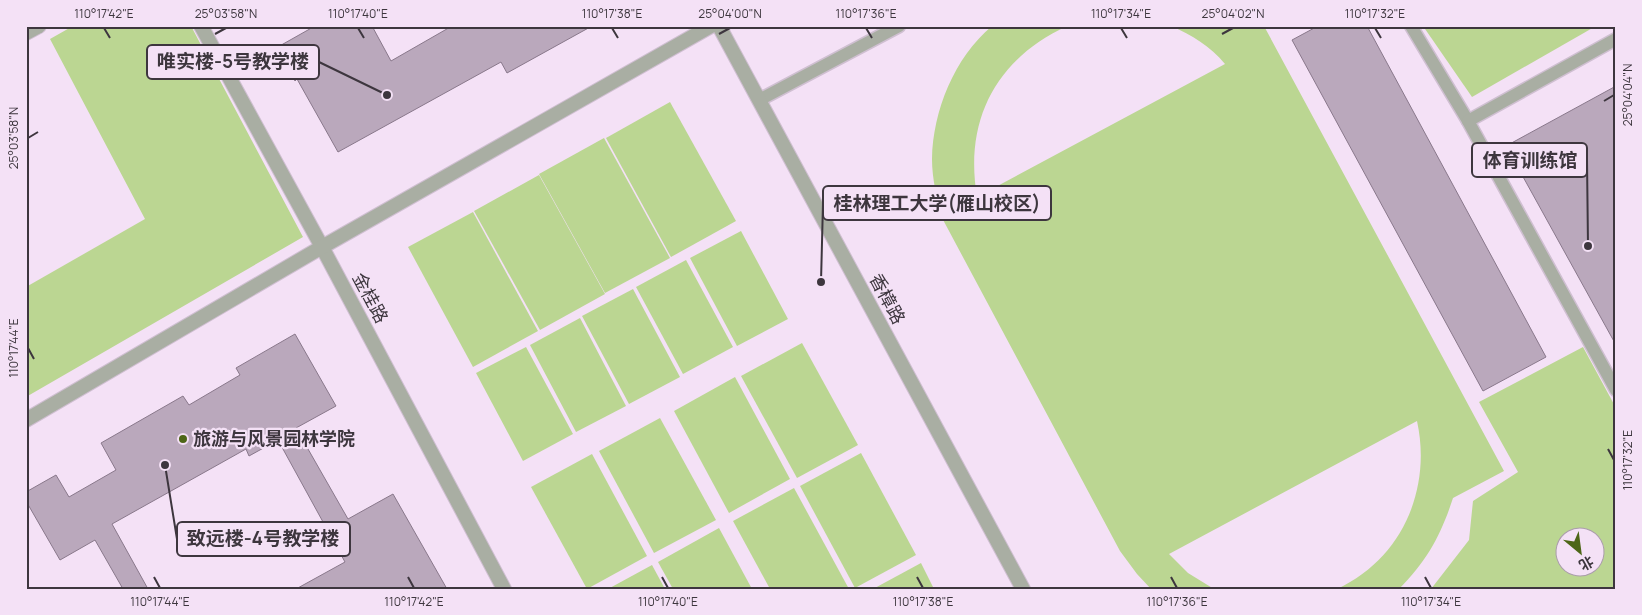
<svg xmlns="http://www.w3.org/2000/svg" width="1642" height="615" viewBox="0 0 1642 615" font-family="Manrope,'Noto Sans SC',sans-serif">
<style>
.green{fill:#bbd692;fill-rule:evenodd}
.building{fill:#baa8bc;stroke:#89788b}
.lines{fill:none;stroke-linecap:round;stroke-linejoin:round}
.service-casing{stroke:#cfbfd1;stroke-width:15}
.pedestrian-casing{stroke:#cfbfd1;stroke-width:16}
.minor-casing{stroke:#cfbfd1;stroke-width:16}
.service{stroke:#a9aea3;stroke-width:12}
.pedestrian{stroke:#a9aea3;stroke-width:14}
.minor{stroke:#a9aea3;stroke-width:14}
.ticks{fill:none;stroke:#3d363e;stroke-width:2}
.poi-dot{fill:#4d6617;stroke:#f4e1f6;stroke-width:2}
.labels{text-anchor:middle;stroke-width:4.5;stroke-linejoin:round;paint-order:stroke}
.street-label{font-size:18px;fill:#3d363e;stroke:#f4e1f6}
.poi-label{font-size:18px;font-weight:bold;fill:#3d363e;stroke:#f4e1f6;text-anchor:start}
.leader{fill:none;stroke:#3d363e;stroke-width:2}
.callout-dot{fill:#3d363e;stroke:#f4e1f6;stroke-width:2}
.callout{fill:#f4e1f6;stroke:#3d363e;stroke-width:2}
.callout-label{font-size:19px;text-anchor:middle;font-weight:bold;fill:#3d363e}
.neatline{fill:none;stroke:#3d363e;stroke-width:2}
.ticks-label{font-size:12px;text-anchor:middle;fill:#3d363e}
</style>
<rect width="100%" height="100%" fill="#f4e1f6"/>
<g class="green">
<path d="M73,26H191L303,237L26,397V287L145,219L50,39Z"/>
<path d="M992,26H1067C996,59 964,120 977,197L1225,64C1210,46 1192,35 1171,26H1264L1504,471L1453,498C1441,535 1427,561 1399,589H1337C1402,559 1432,489 1417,421L1169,554L1188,573L1214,589H1151L1137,574L1120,551L941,216C937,198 932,179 932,159C933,111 954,58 992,26Z"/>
<path d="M1423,26H1596L1472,97Z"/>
<path d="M670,102L736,221L671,257L606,138Z"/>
<path d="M604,138L670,258L605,293L539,174Z"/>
<path d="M539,175L605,294L540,330L474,211Z"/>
<path d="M473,212L538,331L473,367L408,247Z"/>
<path d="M741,231L788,319L737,346L690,258Z"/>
<path d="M686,260L733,347L683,374L636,287Z"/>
<path d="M633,289L680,377L629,404L582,316Z"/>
<path d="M580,318L626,406L576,432L530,345Z"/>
<path d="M802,343L858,445L797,478L741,376Z"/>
<path d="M526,347L573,434L523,461L476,373Z"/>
<path d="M1583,347L1616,408V589H1431L1469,540L1473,501L1518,472L1479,402ZM1564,538H1594V568H1564Z"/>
<path d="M735,377L790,479L729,513L674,411Z"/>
<path d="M660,418L716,520L654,553L599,451Z"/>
<path d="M861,453L916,555L855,588L800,486Z"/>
<path d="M592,454L647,556L587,589L531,487Z"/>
<path d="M794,488L849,589H770L733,521Z"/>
<path d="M719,528L752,589H673L658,562Z"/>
<path d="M921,563L934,589H873Z"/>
<path d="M652,565L665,589H608Z"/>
</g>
<g class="building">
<path d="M315,26H372L391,61L452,26H592L507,73L501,62L338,152L297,79L295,81L276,48Z"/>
<path d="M1318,26H1367L1546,357L1483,391L1292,40Z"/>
<path d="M1616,86V345L1506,146Z"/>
<path d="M295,334L336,406L296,428L348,519L393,494L447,589H296L345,562L278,440L249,456L246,449L112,524L148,589H123L95,540L60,560L26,501V492L56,475L69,497L116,470L101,443L183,396L189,405L240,375L236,368Z"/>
</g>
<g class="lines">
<defs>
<g id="service">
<path d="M1411,26L1468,121"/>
<path d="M1616,39L1468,121L1616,390"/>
<path d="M759,100L899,26"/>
</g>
<path id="pedestrian" d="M26,33L39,26"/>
<g id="minor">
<path d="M201,26L322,247L504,589"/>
<path d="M719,26L1023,589"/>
<path d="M26,420L322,247L711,26"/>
</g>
</defs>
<use href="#service" class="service-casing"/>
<use href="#pedestrian" class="pedestrian-casing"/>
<use href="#minor" class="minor-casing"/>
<use href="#service" class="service"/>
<use href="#pedestrian" class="pedestrian"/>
<use href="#minor" class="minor"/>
</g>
<path class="ticks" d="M104,28L110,38M358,28L364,38M612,28L618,38M866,28L872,38M1121,28L1127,38M1375,28L1381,38M215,34L226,28M719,34L730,28M1222,34L1233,28M1604,101L1614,95M28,138L38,132M28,348L34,359M1608,449L1614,460M154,577L160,588M408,577L414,588M662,577L668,588M917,577L923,588M1171,577L1177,588M1425,577L1431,588"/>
<circle class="poi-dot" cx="183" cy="439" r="5"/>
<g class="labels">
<g class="street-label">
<text transform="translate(370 298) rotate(62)" y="6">金桂路</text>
<text transform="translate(887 299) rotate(62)" y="6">香樟路</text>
</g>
<g class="poi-label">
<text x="193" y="445">旅游与风景园林学院</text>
</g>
</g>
<path class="leader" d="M387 95L319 62M1588 246L1587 160M821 282L823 203M165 465L177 539"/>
<g class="callout-dot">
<circle cx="387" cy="95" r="5"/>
<circle cx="1588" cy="246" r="5"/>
<circle cx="821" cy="282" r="5"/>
<circle cx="165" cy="465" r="5"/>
</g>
<g class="callout">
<rect x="147" y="45" width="172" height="34" rx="5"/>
<rect x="1472" y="143" width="115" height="34" rx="5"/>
<rect x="823" y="186" width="228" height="34" rx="5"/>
<rect x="177" y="522" width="173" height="34" rx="5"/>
</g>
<g class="callout-label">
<text x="233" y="68">唯实楼-5号教学楼</text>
<text x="1530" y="167">体育训练馆</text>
<text x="937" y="210">桂林理工大学(雁山校区)</text>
<text x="263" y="545">致远楼-4号教学楼</text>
</g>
<rect width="1642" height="615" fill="none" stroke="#f4e1f6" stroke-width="55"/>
<g transform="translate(1580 552) rotate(151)"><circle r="24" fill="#f4e1f6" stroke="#ab9dac"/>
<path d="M0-4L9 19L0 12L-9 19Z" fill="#4d6617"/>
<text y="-8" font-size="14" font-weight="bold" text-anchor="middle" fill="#3d363e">北</text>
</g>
<rect x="28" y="28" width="1586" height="560" class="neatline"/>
<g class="ticks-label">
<text x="104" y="18">110°17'42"E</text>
<text x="226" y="18">25°03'58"N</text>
<text x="358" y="18">110°17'40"E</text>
<text x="612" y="18">110°17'38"E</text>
<text x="730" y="18">25°04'00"N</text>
<text x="866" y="18">110°17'36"E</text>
<text x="1121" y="18">110°17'34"E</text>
<text x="1233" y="18">25°04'02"N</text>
<text x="1375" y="18">110°17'32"E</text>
<text transform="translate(1628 95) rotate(-90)" y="4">25°04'04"N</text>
<text transform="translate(14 138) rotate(-90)" y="4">25°03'58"N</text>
<text transform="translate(14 348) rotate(-90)" y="4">110°17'44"E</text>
<text transform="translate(1628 460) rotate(-90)" y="4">110°17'32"E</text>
<text x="160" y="606">110°17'44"E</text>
<text x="414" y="606">110°17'42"E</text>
<text x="668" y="606">110°17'40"E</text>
<text x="923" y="606">110°17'38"E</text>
<text x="1177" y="606">110°17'36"E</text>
<text x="1431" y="606">110°17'34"E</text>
</g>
</svg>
